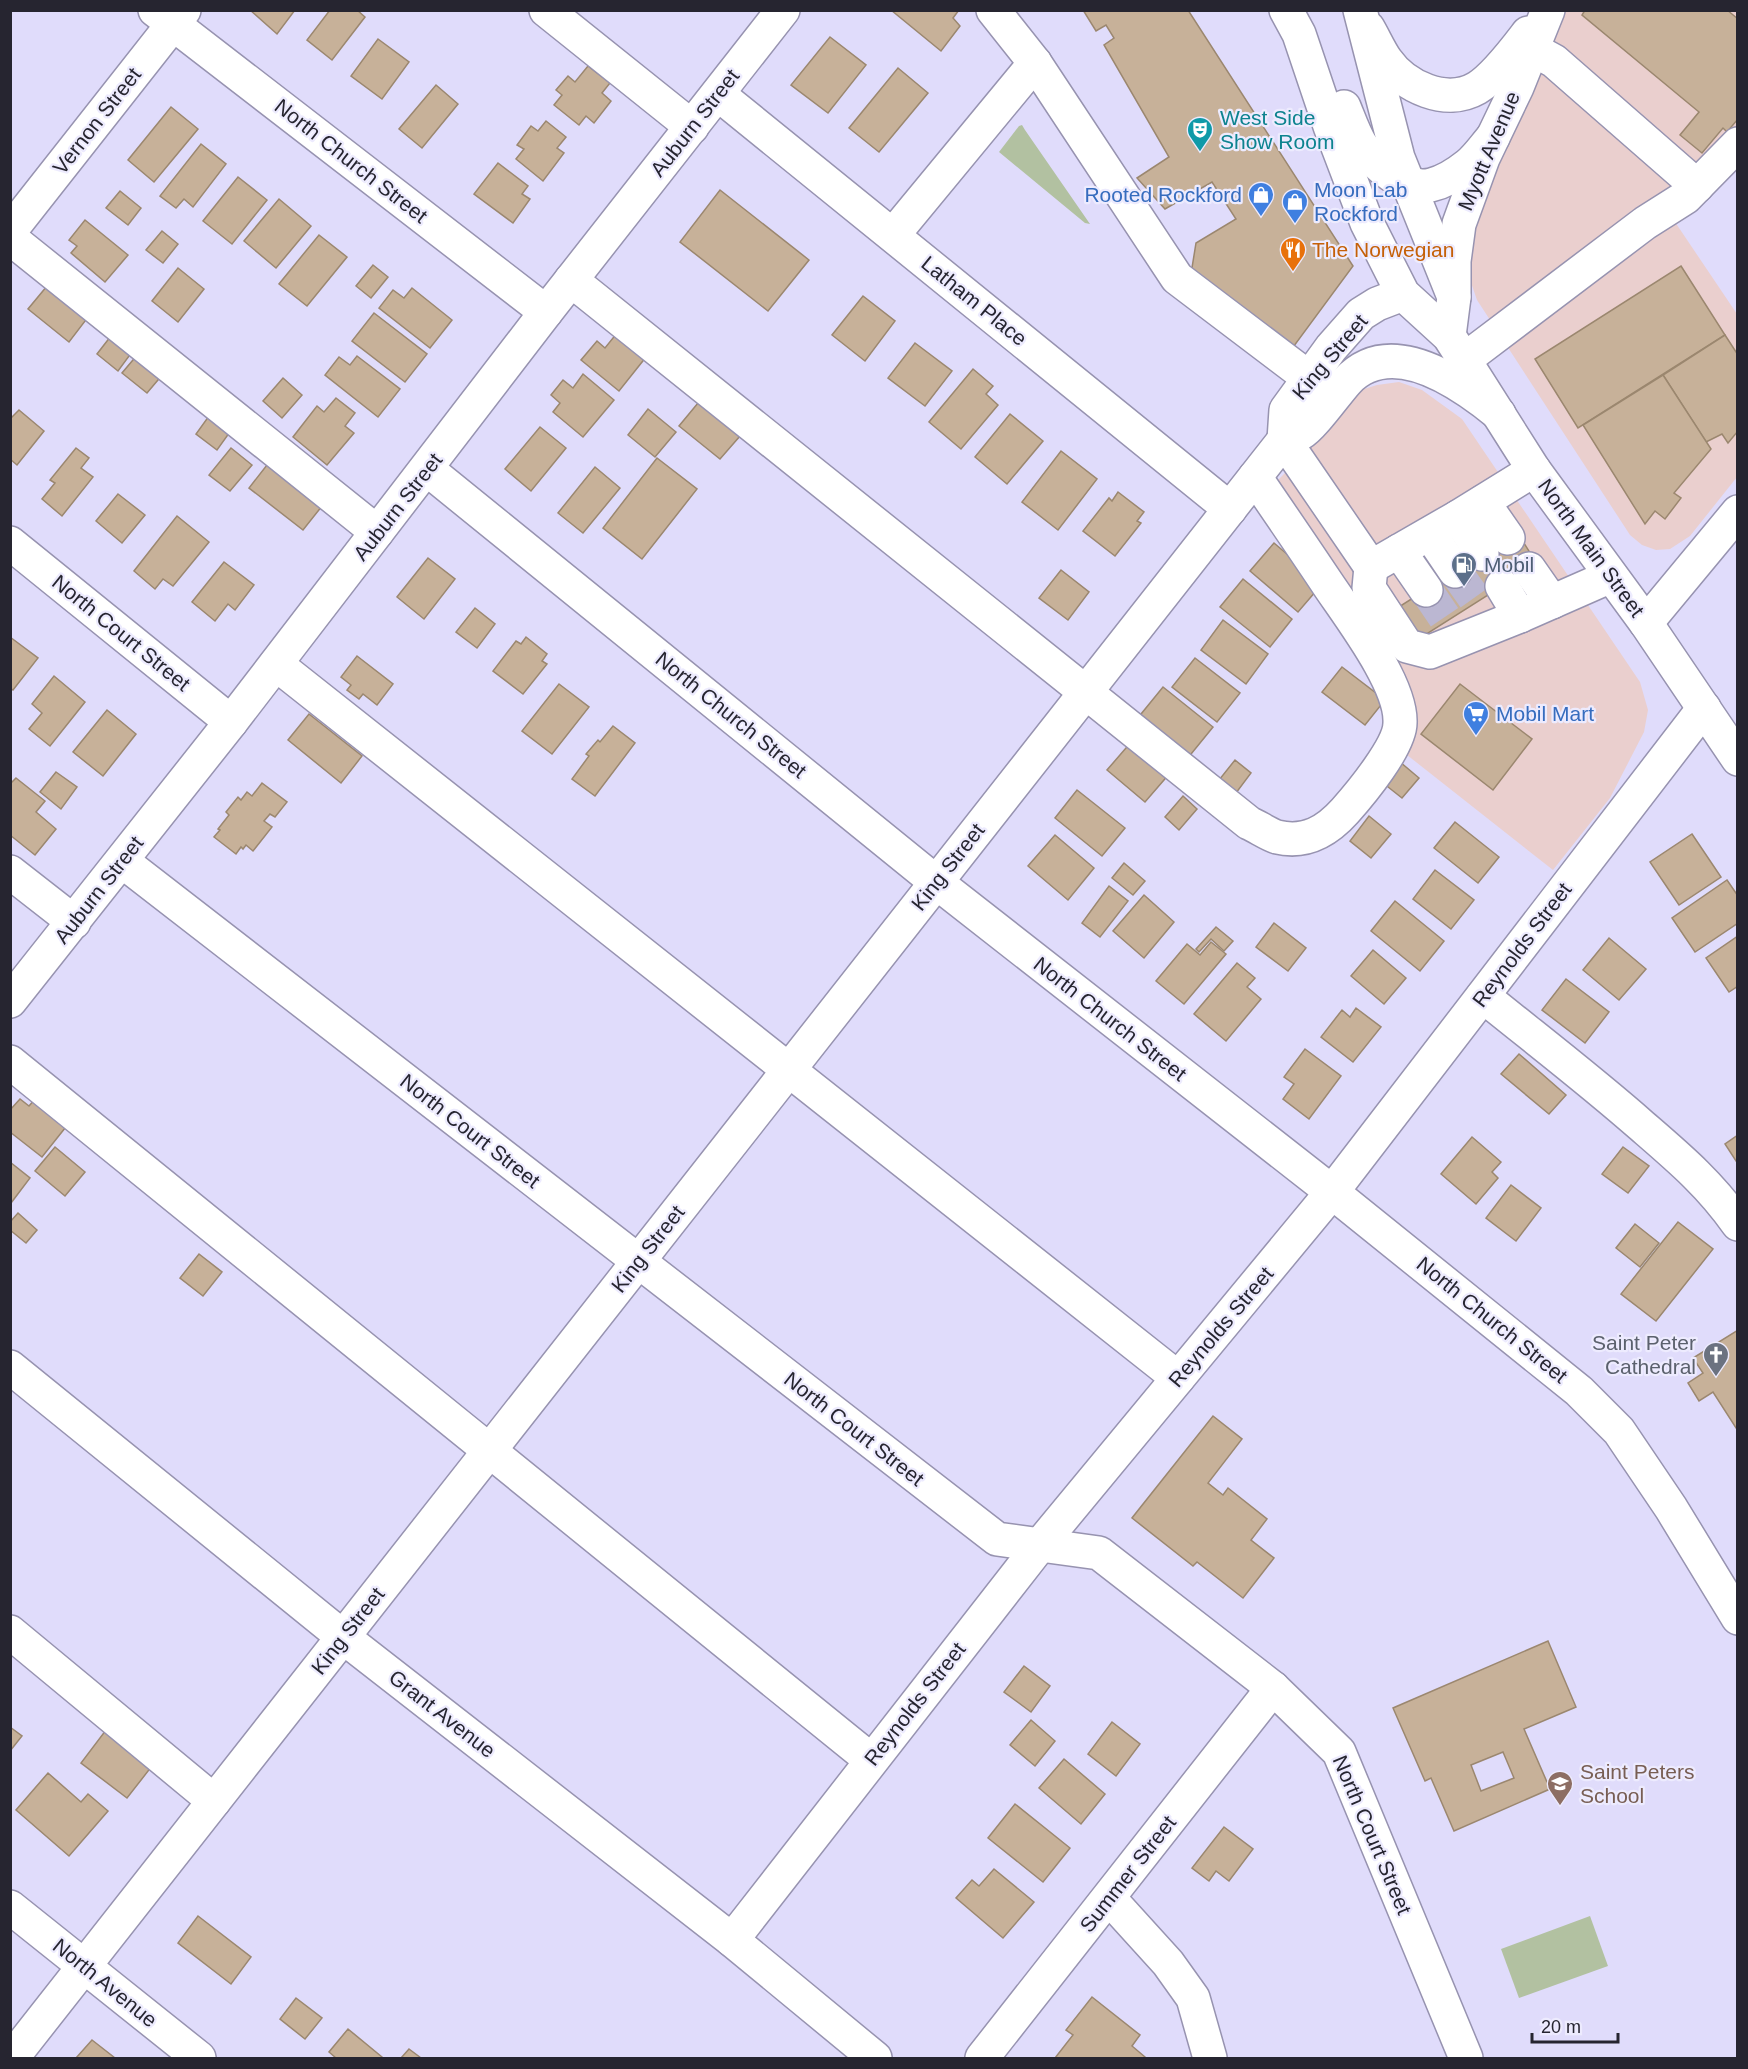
<svg xmlns="http://www.w3.org/2000/svg" width="1748" height="2069" viewBox="0 0 1748 2069" font-family="Helvetica,sans-serif">
<style>
.commercial{fill:#eacfce}
.green{fill:#b2c1a1}
.building{fill:#c7b199;stroke:#9b876f;stroke-width:1.5;fill-rule:evenodd}
.lines{fill:none;stroke-linecap:round;stroke-linejoin:round}
.minor-tunnel{stroke:#bbb7d2;stroke-width:33;stroke-dasharray:33 16;stroke-linecap:butt}
.minor-casing{stroke:#9793b0;stroke-width:36}
.major-casing{stroke:#9793b0;stroke-width:36}
.minor{stroke:#fff;stroke-width:33}
.major{stroke:#fff;stroke-width:33}
.labels{text-anchor:middle;stroke-width:4.5;stroke-linejoin:round;paint-order:stroke}
.culture-label{font-size:21px;fill:#0d838f;stroke:#edebfe;text-anchor:start}
.street-label{font-size:21px;fill:#262530;stroke:#edebfe}
.shop-label{font-size:21px;fill:#366cbe;stroke:#edebfe;text-anchor:start}
.food-label{font-size:21px;fill:#c56008;stroke:#edebfe;text-anchor:start}
.service-label{font-size:21px;fill:#4e5e75;stroke:#edebfe;text-anchor:start}
.worship-label{font-size:21px;fill:#5b616d;stroke:#edebfe;text-anchor:end}
.education-label{font-size:21px;fill:#785e54;stroke:#edebfe;text-anchor:start}
</style>
<rect width="100%" height="100%" fill="#e0dcfb"/>
<g class="commercial">
<path d="M1560,11H1737V144L1675,222L1737,314V477L1690,536L1670,549L1656,550L1642,545L1630,535L1477,300L1467,271L1465,241Z"/>
<path d="M1399,382L1422,390L1462,419L1640,682L1648,710L1644,732L1610,798L1553,870L1402,751L1409,722L1273,485L1308,450L1361,390L1377,385Z"/>
</g>
<g class="green">
<path d="M1022,125L1025,130L1090,224L1085,223L999,152L1019,126Z"/>
<path d="M1590,1916L1608,1966L1519,1998L1501,1949Z"/>
</g>
<g class="building">
<path d="M250,10H295L277,34Z"/>
<path d="M330,10H357L365,17L332,60L307,40Z"/>
<path d="M891,10H959L953,18L960,26L941,51Z"/>
<path d="M1083,10H1188L1353,266L1291,350L1191,274L1196,243L1236,219L1212,182L1165,209L1137,178L1169,157L1104,45L1114,38L1106,25L1096,31Z"/>
<path d="M1585,10H1727L1738,19V119L1727,132L1723,128L1702,153L1680,135L1699,112L1582,15Z"/>
<path d="M830,37L866,65L828,113L791,85Z"/>
<path d="M378,39L409,62L382,99L351,76Z"/>
<path d="M588,66L610,83L602,93L611,101L594,123L586,116L579,125L554,105L562,95L556,90L568,76L575,82Z"/>
<path d="M898,68L928,93L879,152L849,128Z"/>
<path d="M436,85L458,104L422,148L399,129Z"/>
<path d="M171,107L198,129L154,182L128,160Z"/>
<path d="M546,121L566,137L557,148L564,153L543,181L516,159L524,149L517,145L531,126L538,131Z"/>
<path d="M201,144L226,164L193,207L184,199L176,208L160,196Z"/>
<path d="M498,163L528,186L522,194L530,199L513,223L474,194Z"/>
<path d="M238,177L267,200L232,244L203,221Z"/>
<path d="M720,190L809,260L768,311L680,242Z"/>
<path d="M120,191L141,208L128,225L106,208Z"/>
<path d="M279,199L311,226L276,268L244,241Z"/>
<path d="M85,220L128,255L105,282L71,253L77,246L69,240Z"/>
<path d="M162,231L178,244L163,263L146,250Z"/>
<path d="M319,235L347,257L307,306L279,284Z"/>
<path d="M373,265L388,277L371,298L356,286Z"/>
<path d="M1681,266L1725,335L1578,428L1535,359Z"/>
<path d="M178,268L204,289L178,322L152,301Z"/>
<path d="M52,280L92,312L69,342L28,309Z"/>
<path d="M412,288L452,320L430,348L379,308L393,290L404,298Z"/>
<path d="M863,296L895,321L865,361L832,335Z"/>
<path d="M374,313L427,354L405,382L352,341Z"/>
<path d="M114,332L135,348L118,371L97,354Z"/>
<path d="M617,333L646,357L619,391L581,360L597,341L605,348Z"/>
<path d="M1725,335L1738,355V431L1728,443L1722,434L1706,442L1663,375Z"/>
<path d="M915,343L952,371L925,406L888,378Z"/>
<path d="M138,354L163,374L147,393L122,373Z"/>
<path d="M357,356L400,389L378,417L325,375L339,357L350,365Z"/>
<path d="M973,369L993,386L986,394L998,405L961,449L929,422Z"/>
<path d="M583,374L614,400L583,437L553,412L560,403L551,395L563,380L573,388Z"/>
<path d="M1663,375L1711,449L1674,493L1681,498L1665,519L1655,511L1645,524L1583,425Z"/>
<path d="M283,378L302,395L282,418L263,401Z"/>
<path d="M336,398L355,413L345,426L354,433L327,465L293,437L317,406L324,412Z"/>
<path d="M698,403L740,436L720,459L679,426Z"/>
<path d="M214,409L235,425L217,450L196,434Z"/>
<path d="M648,409L676,432L655,457L628,435Z"/>
<path d="M19,410L44,431L17,465L10,459V419Z"/>
<path d="M1010,414L1043,441L1007,484L975,457Z"/>
<path d="M540,427L566,448L531,491L505,469Z"/>
<path d="M76,448L89,458L81,468L93,477L62,516L42,499L55,483L50,480Z"/>
<path d="M231,448L252,465L230,491L209,475Z"/>
<path d="M1061,451L1097,479L1058,530L1022,502Z"/>
<path d="M657,458L697,489L642,559L603,528Z"/>
<path d="M267,465L280,475L326,501L303,530L249,488Z"/>
<path d="M595,467L620,488L583,533L558,513Z"/>
<path d="M1118,492L1144,512L1137,521L1141,523L1115,556L1083,531L1109,498L1112,501Z"/>
<path d="M118,494L145,515L122,543L96,521Z"/>
<path d="M177,516L209,542L173,586L163,579L155,589L134,571Z"/>
<path d="M1517,532L1537,564L1414,642L1394,610Z"/>
<path d="M1274,543L1322,584L1298,612L1250,571Z"/>
<path d="M428,558L455,579L424,619L397,597Z"/>
<path d="M224,562L254,585L235,610L228,604L215,621L192,602Z"/>
<path d="M1061,570L1089,592L1068,620L1039,598Z"/>
<path d="M1243,579L1292,619L1270,647L1220,607Z"/>
<path d="M475,608L495,624L477,648L456,632Z"/>
<path d="M1223,620L1268,654L1246,684L1201,650Z"/>
<path d="M10,637L38,658L13,690L10,688Z"/>
<path d="M526,637L547,654L542,661L547,664L523,694L493,671L516,641L521,644Z"/>
<path d="M357,656L393,684L377,705L363,694L359,699L347,690L351,685L341,677Z"/>
<path d="M1195,658L1240,693L1217,722L1172,687Z"/>
<path d="M1342,667L1385,700L1365,725L1322,692Z"/>
<path d="M54,676L85,702L50,746L29,729L42,713L32,704Z"/>
<path d="M559,684L589,707L552,754L522,731Z"/>
<path d="M1460,684L1532,739L1493,790L1421,734Z"/>
<path d="M1163,687L1213,727L1187,759L1137,719Z"/>
<path d="M107,710L136,734L103,776L73,752Z"/>
<path d="M309,714L362,756L341,783L288,740Z"/>
<path d="M613,726L635,743L595,796L572,779L589,756L586,754L598,740L600,742Z"/>
<path d="M1132,741L1170,773L1145,802L1107,770Z"/>
<path d="M1235,760L1251,773L1236,793L1219,780Z"/>
<path d="M1400,762L1419,778L1402,798L1383,783Z"/>
<path d="M56,772L77,787L61,809L40,792Z"/>
<path d="M16,778L45,801L36,812L56,829L35,855L10,835V784Z"/>
<path d="M262,783L287,802L275,817L270,814L264,821L272,827L253,851L246,845L243,849L241,847L236,854L214,837L220,830L218,829L229,815L226,812L238,797L241,800L247,792L252,796Z"/>
<path d="M1077,790L1125,828L1102,856L1055,818Z"/>
<path d="M1183,796L1197,809L1179,830L1165,817Z"/>
<path d="M1369,816L1391,834L1371,858L1350,841Z"/>
<path d="M1455,822L1499,857L1478,883L1434,848Z"/>
<path d="M1692,834L1721,877L1679,905L1650,862Z"/>
<path d="M1055,835L1094,868L1068,900L1028,866Z"/>
<path d="M1124,863L1145,881L1133,895L1112,878Z"/>
<path d="M1435,870L1474,900L1451,929L1413,899Z"/>
<path d="M1727,880L1738,896V923L1695,952L1672,918Z"/>
<path d="M1109,886L1128,901L1100,937L1082,923Z"/>
<path d="M1144,895L1174,922L1144,958L1113,931Z"/>
<path d="M1395,901L1444,941L1420,971L1371,931Z"/>
<path d="M1274,923L1306,948L1288,971L1256,947Z"/>
<path d="M1216,927L1233,941L1224,951L1211,939L1199,952L1196,949Z"/>
<path d="M1738,936V986L1729,992L1706,958Z"/>
<path d="M1609,938L1646,969L1619,1000L1583,970Z"/>
<path d="M1211,942L1226,954L1184,1004L1156,981L1187,944L1200,955Z"/>
<path d="M1373,950L1406,978L1384,1004L1351,976Z"/>
<path d="M1237,963L1255,978L1247,987L1261,999L1226,1041L1194,1014Z"/>
<path d="M1566,979L1609,1012L1585,1043L1542,1010Z"/>
<path d="M1356,1008L1381,1027L1353,1062L1321,1037L1342,1010L1350,1017Z"/>
<path d="M1305,1049L1341,1076L1309,1119L1283,1099L1294,1084L1284,1077Z"/>
<path d="M1519,1054L1566,1095L1549,1114L1501,1074Z"/>
<path d="M37,1097L69,1123L42,1157L10,1132V1110L20,1099L29,1106Z"/>
<path d="M1738,1135V1164L1725,1144Z"/>
<path d="M1472,1137L1501,1162L1492,1172L1498,1178L1476,1204L1441,1174Z"/>
<path d="M55,1147L85,1172L65,1196L35,1171Z"/>
<path d="M1623,1147L1649,1166L1628,1193L1602,1174Z"/>
<path d="M10,1162L30,1178L11,1203L10,1202Z"/>
<path d="M1511,1185L1541,1208L1516,1241L1486,1218Z"/>
<path d="M18,1213L37,1230L26,1243L10,1230V1222Z"/>
<path d="M1678,1222L1713,1249L1656,1321L1621,1294Z"/>
<path d="M1635,1224L1659,1243L1640,1267L1616,1248Z"/>
<path d="M199,1254L222,1272L203,1296L180,1278Z"/>
<path d="M1738,1330V1431L1713,1392L1699,1401L1688,1383L1703,1373L1693,1358Z"/>
<path d="M1213,1416L1242,1439L1208,1483L1223,1495L1228,1488L1267,1519L1251,1540L1274,1558L1243,1598L1197,1562L1193,1566L1132,1518Z"/>
<path d="M1548,1641L1576,1707L1524,1729L1550,1789L1454,1831L1431,1778L1425,1781L1393,1708ZM1503,1752L1514,1778L1481,1791L1471,1765Z"/>
<path d="M1024,1666L1050,1686L1031,1712L1004,1692Z"/>
<path d="M1031,1720L1055,1741L1035,1766L1010,1745Z"/>
<path d="M1112,1722L1140,1744L1116,1776L1088,1754Z"/>
<path d="M10,1727L22,1736L10,1751Z"/>
<path d="M106,1730L152,1766L127,1798L81,1763Z"/>
<path d="M1064,1759L1105,1794L1081,1824L1039,1788Z"/>
<path d="M48,1773L81,1802L88,1794L108,1811L69,1856L16,1810Z"/>
<path d="M1015,1804L1070,1848L1043,1882L988,1838Z"/>
<path d="M1224,1827L1253,1849L1229,1881L1216,1871L1209,1881L1192,1868Z"/>
<path d="M994,1869L1034,1902L1003,1938L956,1898L972,1880L979,1886Z"/>
<path d="M198,1916L251,1957L231,1984L178,1943Z"/>
<path d="M1092,1997L1140,2035L1132,2046L1145,2057L1144,2058H1055L1073,2035L1066,2030Z"/>
<path d="M296,1998L322,2018L305,2039L280,2019Z"/>
<path d="M348,2029L382,2057L381,2058H336L329,2052Z"/>
<path d="M92,2040L115,2058H76Z"/>
<path d="M409,2049L421,2058H401Z"/>
</g>
<g class="lines">
<g class="minor-tunnel">
<path d="M1455,571L1477,602"/>
<path d="M1426,590L1447,621"/>
</g>
<defs>
<g id="minor">
<path d="M155,10L546,312"/>
<path d="M546,10L692,127"/>
<path d="M993,10L1035,63L1177,278L1309,378"/>
<path d="M1368,28C1374,38 1379,50 1386,60C1405,87 1446,106 1477,88C1495,77 1515,50 1528,33"/>
<path d="M1532,49L1554,61L1697,186"/>
<path d="M718,94L1230,509"/>
<path d="M10,231L184,10"/>
<path d="M893,235L1035,63"/>
<path d="M10,238L377,532"/>
<path d="M571,280L1249,823C1258,827 1268,834 1277,837C1306,844 1327,831 1345,811C1361,793 1400,746 1400,723C1402,684 1349,616 1327,583C1303,547 1279,512 1255,477"/>
<path d="M1454,297V261L1459,224L1483,158L1517,87L1548,10"/>
<path d="M1464,360L1645,223L1686,197L1738,144"/>
<path d="M1284,440L1371,567L1458,517L1534,470"/>
<path d="M1284,440L1286,410L1331,348L1361,314L1377,304L1403,294"/>
<path d="M427,469L936,882L1332,1192L1579,1391L1619,1431L1671,1508L1738,1618"/>
<path d="M1483,502L1508,538"/>
<path d="M1458,517L1482,554"/>
<path d="M1430,534L1455,571"/>
<path d="M10,543L231,722"/>
<path d="M1399,551L1426,590"/>
<path d="M1371,567L1369,588L1407,646L1430,652L1520,616L1611,576"/>
<path d="M1529,569L1552,602"/>
<path d="M1502,586L1520,616"/>
<path d="M1646,623L1738,512"/>
<path d="M276,664L1178,1378"/>
<path d="M122,861L997,1539L1099,1553L1273,1688L1339,1752L1466,2058"/>
<path d="M10,872L74,922"/>
<path d="M1483,996C1536,1039 1591,1081 1642,1126C1679,1158 1710,1184 1738,1224"/>
<path d="M10,1062L871,1760"/>
<path d="M10,1367L343,1637L732,1940L875,2058"/>
<path d="M10,1632L214,1801"/>
<path d="M1109,1898L1168,1963L1193,1998L1210,2058"/>
<path d="M10,1907L199,2058"/>
<path d="M732,1940L1040,1545L1332,1192L1704,708"/>
<path d="M12,2058L1284,440C1289,438 1297,436 1301,433C1313,426 1336,393 1347,381C1391,334 1461,383 1499,414"/>
<path d="M982,2058L1273,1688"/>
</g>
<g id="major">
<path d="M1286,10L1299,34L1330,126L1367,223L1403,294L1449,336L1534,470L1646,623L1738,759"/>
<path d="M1360,10L1398,158L1454,297L1449,336"/>
<path d="M1344,107C1349,119 1354,134 1361,145C1375,165 1404,191 1431,185C1444,182 1458,173 1468,165C1477,158 1485,146 1493,137"/>
<path d="M10,1001L231,722L546,312L783,10"/>
</g>
</defs>
<use href="#minor" class="minor-casing"/>
<use href="#major" class="major-casing"/>
<use href="#minor" class="minor"/>
<use href="#major" class="major"/>
</g>
<defs>
<symbol id="theatre-pin" viewBox="-11 -11 22 30"><path d="M0 17L-7.5 6A9.5 9.5 0 1 1 7.5 6Z" fill="#0f9aa8" stroke="#edebfe"/><path d="M-5-5.5Q0-4 5-5.5V0Q5 5 0 6Q-5 5-5 0ZM-3.3-2.5H-1v1.5H-3.3ZM1-2.5H3.3v1.5H1ZM-2.8 1Q0 5.5 2.8 1Z" fill="#fff"/></symbol>
<symbol id="shop-pin" viewBox="-11 -11 22 30"><path d="M0 17L-7.5 6A9.5 9.5 0 1 1 7.5 6Z" fill="#3f7fe0" stroke="#edebfe"/><path d="M-5-2.5h2.3a2.7 3.5 0 0 1 5.4 0H5L5.5 6h-11ZM-1.5-2.5h3a1.5 2.3 0 0 0-3 0Z" fill="#fff"/></symbol>
<symbol id="restaurant-pin" viewBox="-11 -11 22 30"><path d="M0 17L-7.5 6A9.5 9.5 0 1 1 7.5 6Z" fill="#e8710a" stroke="#edebfe"/><path d="M-5-6h1v4h1v-4h1v4h1v-4h1v5L-1.5 .5V6h-2V.5L-5-1ZM5-6V6H3V1.5H1.5Q1.5-4 5-6Z" fill="#fff"/></symbol>
<symbol id="fuel-pin" viewBox="-11 -11 22 30"><path d="M0 17L-7.5 6A9.5 9.5 0 1 1 7.5 6Z" fill="#5c6f8a" stroke="#edebfe"/><path d="M-5.5-6h7V0h2V4h1.3V-2.5L3-4.5l.8-.8L6-3V5H2.5V1h-1V6h-7ZM-4.2-4.7v3.2H.2V-4.7Z" fill="#fff"/></symbol>
<symbol id="supermarket-pin" viewBox="-11 -11 22 30"><path d="M0 17L-7.5 6A9.5 9.5 0 1 1 7.5 6Z" fill="#3f7fe0" stroke="#edebfe"/><path d="M-6-5.5h2.5l.6 2H6L4.5 2H-2.5L-4.4-4H-6ZM-1.5 3.2a1.3 1.3 0 1 0 .1 0ZM3 3.2a1.3 1.3 0 1 0 .1 0Z" fill="#fff"/></symbol>
<symbol id="church-pin" viewBox="-11 -11 22 30"><path d="M0 17L-7.5 6A9.5 9.5 0 1 1 7.5 6Z" fill="#6b7280" stroke="#edebfe"/><path d="M-1.2-6h2.4v3.5h3.3v2.4h-3.3V6h-2.4V-.1h-3.3v-2.4h3.3Z" fill="#fff"/></symbol>
<symbol id="school-pin" viewBox="-11 -11 22 30"><path d="M0 17L-7.5 6A9.5 9.5 0 1 1 7.5 6Z" fill="#8d6e63" stroke="#edebfe"/><path d="M0-5L7-2L0 1L-7-2ZM-4 1L0 2.5L4 1V4Q0 6-4 4Z" fill="#fff"/></symbol>
</defs>
<g fill-rule="evenodd">
<use href="#theatre-pin" x="1185" y="115" width="30" height="40"/>
<use href="#shop-pin" x="1246" y="180" width="30" height="40"/>
<use href="#shop-pin" x="1280" y="187" width="30" height="40"/>
<use href="#restaurant-pin" x="1278" y="235" width="30" height="40"/>
<use href="#fuel-pin" x="1449" y="550" width="30" height="40"/>
<use href="#supermarket-pin" x="1461" y="699" width="30" height="40"/>
<use href="#church-pin" x="1701" y="1340" width="30" height="40"/>
<use href="#school-pin" x="1545" y="1769" width="30" height="40"/>
</g>
<g class="labels">
<g class="culture-label">
<text x="1220" y="125">West Side<tspan x="1220" dy="24">Show Room</tspan></text>
</g>
<g class="street-label">
<text transform="translate(97 121) rotate(-52)" y="7">Vernon Street</text>
<text transform="translate(695 123) rotate(-52)" y="7">Auburn Street</text>
<text transform="translate(1489 151) rotate(-67)" y="7">Myott Avenue</text>
<text transform="translate(351 161) rotate(38)" y="7">North Church Street</text>
<text transform="translate(974 301) rotate(39)" y="7">Latham Place</text>
<text transform="translate(1330 357) rotate(-50)" y="7">King Street</text>
<text transform="translate(398 507) rotate(-52)" y="7">Auburn Street</text>
<text transform="translate(1591 548) rotate(54)" y="7">North Main Street</text>
<text transform="translate(121 633) rotate(39)" y="7">North Court Street</text>
<text transform="translate(731 715) rotate(39)" y="7">North Church Street</text>
<text transform="translate(948 867) rotate(-52)" y="7">King Street</text>
<text transform="translate(99 890) rotate(-52)" y="7">Auburn Street</text>
<text transform="translate(1522 945) rotate(-53)" y="7">Reynolds Street</text>
<text transform="translate(1110 1019) rotate(38)" y="7">North Church Street</text>
<text transform="translate(470 1131) rotate(38)" y="7">North Court Street</text>
<text transform="translate(648 1249) rotate(-52)" y="7">King Street</text>
<text transform="translate(1492 1320) rotate(39)" y="7">North Church Street</text>
<text transform="translate(1221 1327) rotate(-50)" y="7">Reynolds Street</text>
<text transform="translate(854 1429) rotate(38)" y="7">North Court Street</text>
<text transform="translate(348 1631) rotate(-52)" y="7">King Street</text>
<text transform="translate(915 1704) rotate(-52)" y="7">Reynolds Street</text>
<text transform="translate(442 1714) rotate(38)" y="7">Grant Avenue</text>
<text transform="translate(1372 1835) rotate(67)" y="7">North Court Street</text>
<text transform="translate(1128 1874) rotate(-52)" y="7">Summer Street</text>
<text transform="translate(105 1983) rotate(39)" y="7">North Avenue</text>
</g>
<g class="shop-label">
<text x="1314" y="197">Moon Lab<tspan x="1314" dy="24">Rockford</tspan></text>
<text x="1242" y="202" text-anchor="end">Rooted Rockford</text>
<text x="1496" y="721">Mobil Mart</text>
</g>
<g class="food-label">
<text x="1312" y="257">The Norwegian</text>
</g>
<g class="service-label">
<text x="1484" y="572">Mobil</text>
</g>
<g class="worship-label">
<text x="1696" y="1350">Saint Peter<tspan x="1696" dy="24">Cathedral</tspan></text>
</g>
<g class="education-label">
<text x="1580" y="1779">Saint Peters<tspan x="1580" dy="24">School</tspan></text>
</g>
</g>
<rect width="1748" height="2069" fill="none" stroke="#262530" stroke-width="24"/>
<path d="M1532 2033v9h86v-9" fill="none" stroke="#262530" stroke-width="3"/>
<text x="1541" y="2033" font-size="18" fill="#262530" stroke="#edebfe" stroke-width="4.5" paint-order="stroke">20 m</text>
</svg>
